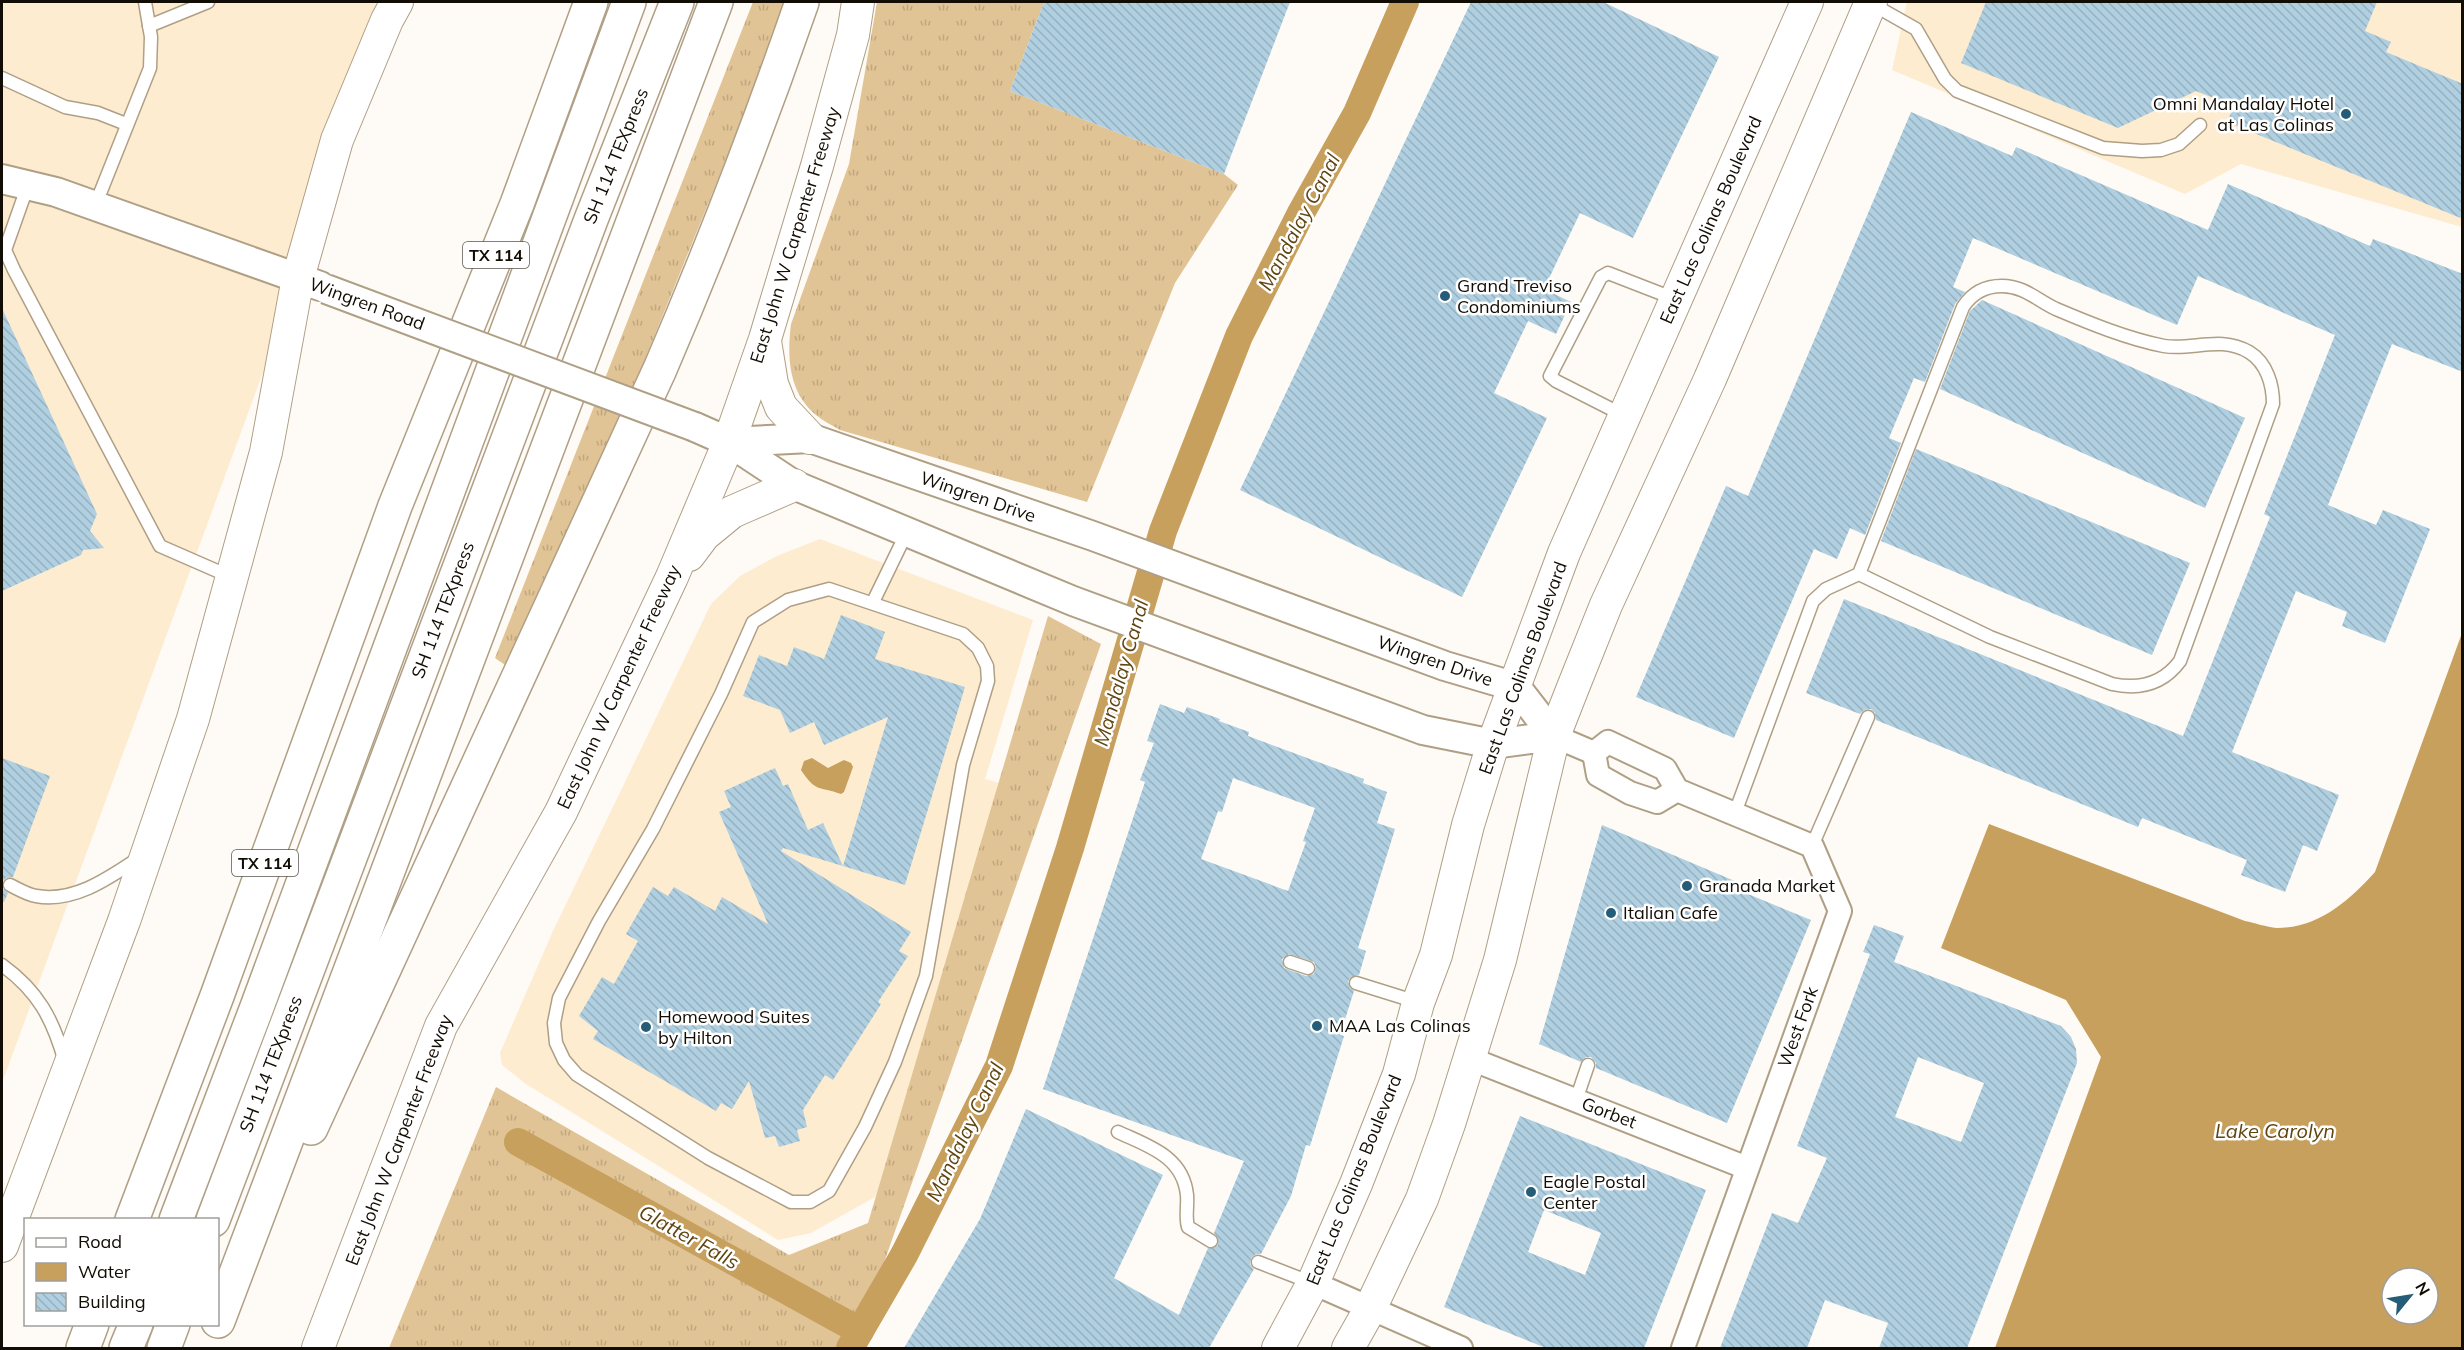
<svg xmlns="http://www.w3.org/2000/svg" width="2464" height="1350" viewBox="0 0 2464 1350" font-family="Mulish,sans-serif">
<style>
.built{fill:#fdecd0}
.grass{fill:url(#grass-tufts)}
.water{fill:#c7a05d;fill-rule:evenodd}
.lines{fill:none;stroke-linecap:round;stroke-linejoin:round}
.canal{stroke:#c7a05d;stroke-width:28}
.building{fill:url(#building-back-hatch);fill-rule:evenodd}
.service-casing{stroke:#af9f85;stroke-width:15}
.minor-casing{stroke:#af9f85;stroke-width:26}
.tertiary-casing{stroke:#af9f85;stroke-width:32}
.secondary-casing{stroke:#af9f85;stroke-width:34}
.motorway-casing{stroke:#af9f85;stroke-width:36}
.service{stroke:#fff;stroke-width:12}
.minor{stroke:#fff;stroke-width:22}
.tertiary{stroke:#fff;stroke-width:28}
.secondary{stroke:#fff;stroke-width:32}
.motorway{stroke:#fff;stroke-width:33}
.tertiary-bridge-casing{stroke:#af9f85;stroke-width:32;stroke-linecap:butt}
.tertiary-bridge{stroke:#fff;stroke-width:28}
.poi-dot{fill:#255c77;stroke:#fff;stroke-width:2}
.labels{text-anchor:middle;stroke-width:5;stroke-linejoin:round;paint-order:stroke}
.shield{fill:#fff;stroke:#59564f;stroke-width:1.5}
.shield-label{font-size:16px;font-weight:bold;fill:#120d04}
.poi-label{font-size:18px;fill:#120d04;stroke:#fff;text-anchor:start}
.street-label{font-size:18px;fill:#120d04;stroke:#fff}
.water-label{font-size:20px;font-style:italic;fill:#604510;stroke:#fff}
</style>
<defs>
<pattern id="grass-tufts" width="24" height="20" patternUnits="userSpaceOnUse" patternTransform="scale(1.5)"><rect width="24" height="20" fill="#e1c496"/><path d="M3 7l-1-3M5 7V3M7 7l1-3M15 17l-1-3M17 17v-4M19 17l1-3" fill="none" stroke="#c0a780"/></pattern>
<pattern id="building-back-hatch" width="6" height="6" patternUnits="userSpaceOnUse" patternTransform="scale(1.5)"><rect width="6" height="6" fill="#b0d0e1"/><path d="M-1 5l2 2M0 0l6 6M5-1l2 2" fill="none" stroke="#96b1bf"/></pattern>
</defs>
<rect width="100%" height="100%" fill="#fefaf5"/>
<g class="built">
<path d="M2,2H399L2,1083Z"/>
<path d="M1907,2H2462V227L2241,164L2185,194L1892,70Z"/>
<path d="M820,539L1033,620L985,779L1003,784L920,1109L875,1197L811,1233L778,1240L526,1084L502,1065L500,1053L553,931L711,604L740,576L777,556Z"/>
</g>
<g class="grass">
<path d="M753,2H790L589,497L508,667L495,658Z"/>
<path d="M877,2H1044L1010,91L1224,174L1238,185L1175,283L1087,502L840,430C832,425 823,421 816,415C788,392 787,356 791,324L849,164Z"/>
<path d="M1048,616L1101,644L860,1331L851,1348H389L496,1087L789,1255L868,1223Z"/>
</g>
<g class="water">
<path d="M2462,633V1348H1995L2101,1057L2066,1000L1941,948L1989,824L2245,921C2255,923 2266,927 2277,928C2318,928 2349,901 2375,872ZM2392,1278H2428V1314H2392Z"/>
<path d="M812,758L828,768L844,760L851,763L853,767L844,792L841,794C819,786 816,793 801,770L804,761Z"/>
</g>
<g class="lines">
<g class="canal">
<path d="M518,1142L860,1331"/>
<path d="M850,1348L904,1255L999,1066L1070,848L1163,531L1239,336L1301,213L1357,113L1405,2"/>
</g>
</g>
<g class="building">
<path d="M1044,2H1290L1224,174L1010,91Z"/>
<path d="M1471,2H1603L1719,57L1633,238L1580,213L1544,289L1571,302L1556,334L1528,321L1494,393L1547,418L1462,597L1240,490Z"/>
<path d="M1986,2H2377L2365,31L2391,42L2386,52L2463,84V219L2227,122L2234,106L2196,91L2118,128L1961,63Z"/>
<path d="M1911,112L2012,156L2016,147L2208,230L2228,184L2370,246L2373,239L2463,274V372L2392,344L2328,505L2376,525L2383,510L2430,529L2385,643L2342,626L2347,612L2296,591L2232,752L2339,795L2317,851L2303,845L2285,892L2241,875L2247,860L2142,818L2138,827L1876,720L1875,713L1871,709L1864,710L1860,714L1806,693L1844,599L2183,736L2270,517L2264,514L2335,335L2198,276L2177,325L1973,238L1953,287L1965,292L1955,304L1925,382L1914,378L1889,438L1901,443L1865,535L1850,528L1837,559L1814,549L1734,738L1636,697L1726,486L1748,496Z"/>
<path d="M1982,300L2245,418L2205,508L1940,389L1970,311Z"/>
<path d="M2,308L97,514L90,531L104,548L83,550L81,555L2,591Z"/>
<path d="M1916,449L2190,563L2152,655L1881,541Z"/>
<path d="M841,615L885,632L875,659L965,687L905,885L843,866L888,717L824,745L814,722L790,733L780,710L743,696L759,655L787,666L794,647L824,659Z"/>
<path d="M1160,704L1184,713L1187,707L1220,719L1219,721L1249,732L1248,736L1364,779L1363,783L1387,792L1377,823L1395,829L1358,948L1366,951L1359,975L1351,977L1348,981L1350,988L1354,991L1340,1035L1344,1036L1310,1146L1306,1145L1291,1196L1261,1254H1256L1251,1258L1250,1264L1254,1269L1209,1348H904L980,1219L1026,1109L1163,1175L1114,1278L1179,1315L1208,1248H1214L1218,1245V1238L1214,1233L1244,1161L1043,1089L1145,782L1140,780L1154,743L1147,741ZM1233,778L1315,808L1303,841L1306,842L1288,891L1201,859L1218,811L1222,812ZM1289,954L1314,962L1316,967L1314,974L1306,976L1284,968L1282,959Z"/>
<path d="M2,758L50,776L13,877L6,878L2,882L3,889L8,893L4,902H2Z"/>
<path d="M775,768L783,786L788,784L808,830L823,823L843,866L783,848L781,851L911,932L899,951L908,956L878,1002L881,1004L833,1080L825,1075L803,1110L807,1127L797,1130L800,1141L779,1147L775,1136L765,1138L749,1081L732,1109L721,1103L716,1111L593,1039L598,1031L579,1016L602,977L614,984L638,941L626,934L653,887L668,896L674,887L715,911L722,897L768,924L719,812L731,807L724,791Z"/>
<path d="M1602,825L1749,887L1748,894L1811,920L1727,1123L1596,1068V1063L1591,1057H1586L1581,1062L1539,1044Z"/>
<path d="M1874,925L1904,936L1894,962L2061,1026L2071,1037L2076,1049L2077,1063L1967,1348H1879L1888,1323L1825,1300L1807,1348H1720L1772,1213L1798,1223L1827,1158L1797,1146L1870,954L1863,952ZM1918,1057L1984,1083L1961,1142L1895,1117Z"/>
<path d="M1520,1116L1706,1190L1644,1348H1546L1444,1307ZM1544,1210L1601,1233L1585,1275L1528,1252Z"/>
</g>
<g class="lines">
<defs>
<g id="service">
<path d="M1872,4L1916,29L1945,79L1957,91L2103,148L2142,151L2161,150L2179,144L2200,125"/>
<path d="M149,26L208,2"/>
<path d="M2,78L65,107L98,113L126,124"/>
<path d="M28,185L5,250L14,270L160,546L231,577"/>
<path d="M95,206L150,68L151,37L145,2"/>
<path d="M1625,416L1556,381L1550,376L1601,277L1608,273L1675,299"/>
<path d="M829,589L963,634L978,648L987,666L988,681L963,765L926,976L895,1062L865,1127L829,1191L810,1202H791L708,1158L577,1075L564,1060L556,1043L554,1023L559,998L599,921L653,829L721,694L753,622L788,600Z"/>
<path d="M873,602L907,532"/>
<path d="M1735,813L1813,601L1826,589L1859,574L1963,307C1972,293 1985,286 2002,286C2024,286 2037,300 2056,309C2089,323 2128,339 2164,346C2192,351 2220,335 2249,352C2267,363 2273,385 2273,404L2180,661C2163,684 2140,690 2112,684L1990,637L1859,574"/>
<path d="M1812,846L1868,717"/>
<path d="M10,885C18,889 28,895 36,896C74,903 109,878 139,858"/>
<path d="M1290,962L1308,968"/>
<path d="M2,965C38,991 53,1019 65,1062"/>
<path d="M1356,983L1417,1002"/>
<path d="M1576,1100L1588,1065"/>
<path d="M1118,1132C1148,1146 1183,1156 1187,1195C1188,1206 1185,1216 1188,1227L1211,1241"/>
<path d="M1258,1262L1312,1283"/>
</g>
<g id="minor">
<path d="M1554,736L1594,753"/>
<path d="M1594,753L1608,742L1665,769L1677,790L1812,846L1840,911L1683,1348"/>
<path d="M1594,753L1598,775L1630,793L1657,802L1677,790"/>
<path d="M1471,1059L1747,1168"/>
<path d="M1313,1283L1461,1348"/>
</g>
<g id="tertiary">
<path d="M2,179L56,192L320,286"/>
<path d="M695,427L729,442L794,485L1073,601L1423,730L1493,744L1554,736"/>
<path d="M729,442L810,438L1093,536L1445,666L1516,687L1554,736"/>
</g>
<g id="secondary">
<path d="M765,341L772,384L781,407L810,438"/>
<path d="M689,555L704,535L732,512L794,485"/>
<path d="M2,1246L124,921L193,719L266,452L298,278L337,140L387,20L397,2"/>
<path d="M318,1348L441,1026L561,812L672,577L729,442L765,339L817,166L853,35L858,2"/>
<path d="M1278,1348L1313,1283L1356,1184L1399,1074L1418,1003L1436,955L1468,825L1493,744L1564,553L1807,2"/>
<path d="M1348,1348L1370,1309L1422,1199L1449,1124L1500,960L1554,736L1572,690L1606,605L1710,379L1871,2"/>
</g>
<g id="motorway">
<path d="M311,1128L660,369C712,248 759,126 802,2"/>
<path d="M132,1220L217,996L395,506L517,204L591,2"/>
<path d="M176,1220L257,1007L629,2"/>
<path d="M213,1220L592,217L677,2"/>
<path d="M218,1321L716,2"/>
<path d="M83,1348L92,1324"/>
<path d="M126,1348L136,1324"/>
<path d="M164,1348L173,1324"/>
</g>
</defs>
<use href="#service" class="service-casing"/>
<use href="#minor" class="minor-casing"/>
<use href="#tertiary" class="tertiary-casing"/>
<use href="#secondary" class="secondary-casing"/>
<use href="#motorway" class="motorway-casing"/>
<use href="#service" class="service"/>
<use href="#minor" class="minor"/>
<use href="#tertiary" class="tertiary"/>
<use href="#secondary" class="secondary"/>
<use href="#motorway" class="motorway"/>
<defs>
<path id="tertiary-bridge" d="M326,289L695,427"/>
</defs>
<use href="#tertiary-bridge" class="tertiary-bridge-casing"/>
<use href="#tertiary-bridge" class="tertiary-bridge"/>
</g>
<g class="poi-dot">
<circle cx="2346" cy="114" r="6"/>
<circle cx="1445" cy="296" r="6"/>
<circle cx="1687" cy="886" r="6"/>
<circle cx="1611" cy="913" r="6"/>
<circle cx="1317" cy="1026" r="6"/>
<circle cx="646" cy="1027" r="6"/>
<circle cx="1531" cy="1192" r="6"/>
</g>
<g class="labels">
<g class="shield">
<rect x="463" y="242" width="66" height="26" rx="4.5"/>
<rect x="232" y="850" width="66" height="26" rx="4.5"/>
</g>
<g class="shield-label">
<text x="496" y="261">TX 114</text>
<text x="265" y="869">TX 114</text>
</g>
<g class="poi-label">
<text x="2334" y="110" text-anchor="end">Omni Mandalay Hotel<tspan x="2334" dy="21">at Las Colinas</tspan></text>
<text x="1457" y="292">Grand Treviso<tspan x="1457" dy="21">Condominiums</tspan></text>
<text x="1699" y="892">Granada Market</text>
<text x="1623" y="919">Italian Cafe</text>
<text x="658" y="1023">Homewood Suites<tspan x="658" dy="21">by Hilton</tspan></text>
<text x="1329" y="1032">MAA Las Colinas</text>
<text x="1543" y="1188">Eagle Postal<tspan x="1543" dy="21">Center</tspan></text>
</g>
<g class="street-label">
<text transform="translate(616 156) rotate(-68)" y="6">SH 114 TEXpress</text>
<text transform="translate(1711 220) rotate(-66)" y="6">East Las Colinas Boulevard</text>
<text transform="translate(795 235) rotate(-73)" y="6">East John W Carpenter Freeway</text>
<text transform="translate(367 304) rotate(20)" y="6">Wingren Road</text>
<text transform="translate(978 497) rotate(19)" y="6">Wingren Drive</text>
<text transform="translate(443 610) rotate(-69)" y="6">SH 114 TEXpress</text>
<text transform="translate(1435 661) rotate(19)" y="6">Wingren Drive</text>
<text transform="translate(1523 668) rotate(-70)" y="6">East Las Colinas Boulevard</text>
<text transform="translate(619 687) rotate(-65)" y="6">East John W Carpenter Freeway</text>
<text transform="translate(1798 1027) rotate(-70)" y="6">West Fork</text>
<text transform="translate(271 1064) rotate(-69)" y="6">SH 114 TEXpress</text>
<text transform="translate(1609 1113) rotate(21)" y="6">Gorbet</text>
<text transform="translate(399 1140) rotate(-69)" y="6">East John W Carpenter Freeway</text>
<text transform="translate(1354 1180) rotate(-68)" y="6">East Las Colinas Boulevard</text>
</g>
<g class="water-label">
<text transform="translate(1299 222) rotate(-62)" y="7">Mandalay Canal</text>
<text transform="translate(1121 673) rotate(-74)" y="7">Mandalay Canal</text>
<text x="2275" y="1138">Lake Carolyn</text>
<text transform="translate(965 1132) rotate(-64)" y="7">Mandalay Canal</text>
<text transform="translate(689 1237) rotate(29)" y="7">Glatter Falls</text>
</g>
</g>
<rect width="2464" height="1350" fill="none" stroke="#120d04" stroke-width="6"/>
<rect x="24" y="1218" width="195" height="108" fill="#ffffff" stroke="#a09e9b" stroke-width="1.5"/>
<rect x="36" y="1238" width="30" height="9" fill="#ffffff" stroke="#a09e9b" stroke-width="1.5"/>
<text x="78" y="1248" font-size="18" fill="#120d04">Road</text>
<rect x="36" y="1263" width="30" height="18" fill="#c7a05d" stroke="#a09e9b" stroke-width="1.5"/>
<text x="78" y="1278" font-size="18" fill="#120d04">Water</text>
<rect x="36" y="1293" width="30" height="18" fill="url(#building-back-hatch)" stroke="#a09e9b" stroke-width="1.5"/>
<text x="78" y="1308" font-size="18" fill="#120d04">Building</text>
<g transform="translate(2410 1296) rotate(60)"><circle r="28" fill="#ffffff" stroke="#a09e9b" stroke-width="1.5"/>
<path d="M0-4.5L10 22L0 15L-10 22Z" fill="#255c77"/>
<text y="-9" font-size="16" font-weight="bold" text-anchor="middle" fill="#120d04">N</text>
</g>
</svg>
